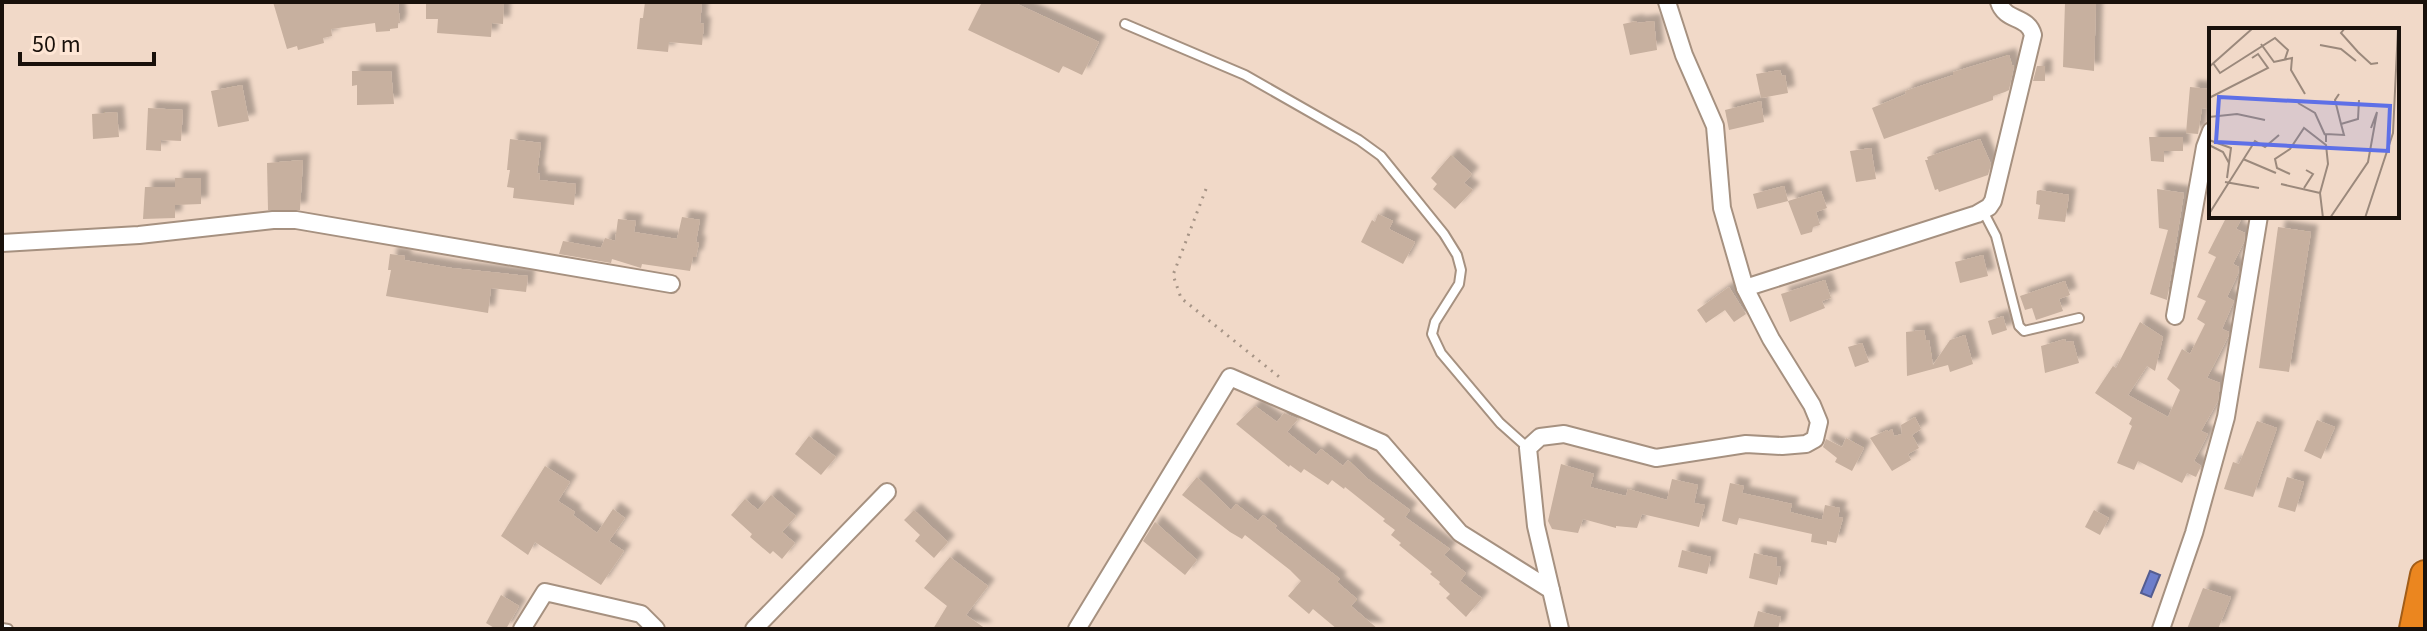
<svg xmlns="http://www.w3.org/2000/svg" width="2427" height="631" viewBox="0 0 2427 631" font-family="'Source Sans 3',sans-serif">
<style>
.water{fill:url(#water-ripples);stroke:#545d91;stroke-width:2}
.building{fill:#c7b09f;filter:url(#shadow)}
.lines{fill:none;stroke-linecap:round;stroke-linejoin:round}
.lane-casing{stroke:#a69180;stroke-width:12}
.street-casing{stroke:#a69180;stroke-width:20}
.highway-casing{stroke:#a25d18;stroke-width:32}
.path{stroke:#a69486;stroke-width:3;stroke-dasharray:2 6;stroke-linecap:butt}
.lane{stroke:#fff;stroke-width:8}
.street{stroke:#fff;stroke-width:16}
.highway{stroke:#eb861f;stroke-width:28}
.inset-road{fill:none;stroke:#9b897c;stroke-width:2}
.view{fill:#5e70e7;fill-opacity:0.15;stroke:#5e70e7;stroke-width:4}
.inset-edge{fill:none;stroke:#19110b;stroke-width:4}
</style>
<defs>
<pattern id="water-ripples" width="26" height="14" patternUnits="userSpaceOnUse" patternTransform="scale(2)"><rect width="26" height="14" fill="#6d7ecb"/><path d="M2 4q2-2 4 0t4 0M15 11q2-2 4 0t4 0" fill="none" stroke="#5966a3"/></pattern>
<filter id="shadow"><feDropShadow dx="7" dy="-7" stdDeviation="2" flood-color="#0004"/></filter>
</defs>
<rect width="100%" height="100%" fill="#f1d9c8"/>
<path class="water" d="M2150,571L2160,575L2151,597L2141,593Z"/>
<g class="building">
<path d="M273,2H398L400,23H398V28L390,29V31L376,32L375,23L331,29L332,36L323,38L324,43L298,50L297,46L287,49Z"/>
<path d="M426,2H504L503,24L492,23L491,37L437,33L438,19H426Z"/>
<path d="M645,2L702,3L700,23L704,24L702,45L669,42L668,52L637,49L640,18H643Z"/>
<path d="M982,2H1013L1099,42L1082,75L1063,66L1059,73L968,30Z"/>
<path d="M2065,2H2096L2094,71L2063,67Z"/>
<path d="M1637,21V23L1654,21L1657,50L1630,55L1623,24Z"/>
<path d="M2009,55L2012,65L2014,66L2009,90L2005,92L1993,96V100L1884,139L1872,108L1906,94L1905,91L1953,75V72Z"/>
<path d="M2037,66H2045V81H2033Z"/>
<path d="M1780,70L1782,76L1785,75L1788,93L1761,98L1756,74Z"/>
<path d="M352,71H391L394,104L357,105V85L352,86Z"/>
<path d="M242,85L249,121L218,127L211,91Z"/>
<path d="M2190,87L2210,89L2208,109L2202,108L2198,134L2186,133Z"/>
<path d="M1761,101L1764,122L1729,130L1725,110Z"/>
<path d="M148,108L183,110L181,141L161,140V151L146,150Z"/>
<path d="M117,112L119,137L93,139L92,114Z"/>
<path d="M2149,137H2183V151H2164V162L2151,161Z"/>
<path d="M510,139L541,143L537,173L540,174L539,180L576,184L574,205L513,198L514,188L507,187L510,170H507Z"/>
<path d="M1980,139L1991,164L1988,175L1939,192L1938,189L1935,190L1925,160H1928L1927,157Z"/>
<path d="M1871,148L1876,179L1856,182L1850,151Z"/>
<path d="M1451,155L1472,174L1464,183L1473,190L1455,209L1433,189L1437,184L1431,178Z"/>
<path d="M303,160L300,210H268L267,163Z"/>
<path d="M175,178H201V204L175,205V218L143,219L145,187H175Z"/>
<path d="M1784,186L1788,201L1757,209L1753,194Z"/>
<path d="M2157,189L2184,193L2167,300L2150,294L2168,230L2159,228Z"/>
<path d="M2040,190L2069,195L2065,222L2038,219L2040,205L2036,204L2037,191Z"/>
<path d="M1821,191L1827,208L1816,212L1820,225L1813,227L1812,232L1801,235L1788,201Z"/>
<path d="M1378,214L1393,221L1389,229L1415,242L1403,264L1361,242L1372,220L1375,222Z"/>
<path d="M2227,216H2243L2236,229L2245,233L2244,242L2233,264L2239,267L2238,274L2227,297L2234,301L2222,329L2229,332L2228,337L2207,378L2220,383L2218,401L2201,431L2208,434L2194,461L2201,466L2196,477L2187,473L2182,483L2138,461L2134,470L2117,463L2132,426L2129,424L2132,418L2095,393L2113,366L2116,368L2140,322L2163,337L2155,371L2147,366L2128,395L2168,417L2180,390L2167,379L2182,349L2190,354L2205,324L2197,319L2206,301L2197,297L2216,257L2208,253Z"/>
<path d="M682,217L700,220L696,242L699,243L696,257H693L690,271L642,264L641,268L612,259L611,263L559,254L563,241L601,248L605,238L615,241L618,219L636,221L634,232L677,239Z"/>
<path d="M2278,227L2311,232L2289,372L2259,368Z"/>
<path d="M390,254L405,256L404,260L452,268L528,276L526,292L491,288L488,313L386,296L391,270H388Z"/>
<path d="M1983,255L1988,276L1960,283L1955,262Z"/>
<path d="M1825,280L1831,298L1822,301L1825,308L1790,322L1781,294Z"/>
<path d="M2065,281L2070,295L2059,299L2063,311L2036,320L2032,308L2025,310L2020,296Z"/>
<path d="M1729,287L1746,314L1734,322L1725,310L1706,323L1697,310Z"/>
<path d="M2003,316L2007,330L1992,335L1988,321Z"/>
<path d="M1924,330L1926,340H1929L1933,365L1950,340L1965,335L1973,364L1950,372L1948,365L1907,376L1906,332Z"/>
<path d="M2065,339L2066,342L2073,341L2079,363L2045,373L2041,346Z"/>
<path d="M1862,343L1869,362L1855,367L1848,347Z"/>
<path d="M1255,406L1277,422L1284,413L1298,419L1287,432L1316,455L1321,449L1343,466L1348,460L1368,479L1410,510L1405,517L1450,549L1444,555L1466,573L1460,581L1482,598L1466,617L1446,598L1450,594L1439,584L1440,582L1430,574L1432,572L1399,545L1401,543L1391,535L1395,530L1383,521L1385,519L1345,487L1344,489L1332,480L1328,485L1304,469L1301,473L1290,465L1289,467L1236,424Z"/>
<path d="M1915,417L1921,429L1912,435L1919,448L1908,454L1911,460L1892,471L1870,438L1887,430L1888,432L1892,429L1894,436L1902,434L1901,425Z"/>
<path d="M2317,420L2335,427L2321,459L2304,451Z"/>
<path d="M2257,421L2277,428L2253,497L2224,489L2233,462L2239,464Z"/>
<path d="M809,436L836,457L821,475L795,454Z"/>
<path d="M1846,438L1864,448L1852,471L1835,462L1837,458L1823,447L1826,439L1842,447Z"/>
<path d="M1561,464L1594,474L1590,487L1626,496L1628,489L1667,500L1672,479L1698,485L1694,503L1705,505L1699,527L1642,514L1637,528L1616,526V528L1583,519L1578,533L1552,529L1548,521Z"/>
<path d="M545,466L570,482L558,501L575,512L573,515L597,533L613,509L625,518L609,541L624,551L601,585L535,542L528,555L501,536Z"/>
<path d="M1197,477L1231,510L1236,504L1258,521L1263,515L1277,526L1275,528L1340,579L1337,582L1357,599L1351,606L1378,629H1337L1313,609L1309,614L1288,596L1301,581L1290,570L1245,535L1242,539L1230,532L1182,495Z"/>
<path d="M2287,477L2304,482L2295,512L2278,507Z"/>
<path d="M1730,483L1744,486L1742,493L1792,504L1790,512L1822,520L1825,505L1840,508L1838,517L1843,518L1836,543L1827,541V545L1811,542L1812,534L1739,518L1737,525L1722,521Z"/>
<path d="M771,495L796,516L782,532L795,543L782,559L773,551L770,554L750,537L752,534L731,515L745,499L758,510Z"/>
<path d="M914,510L948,542L934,558L915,541L920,535L904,520Z"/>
<path d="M2094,510L2109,518L2100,535L2085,527Z"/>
<path d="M1155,522L1197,560L1185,575L1143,541Z"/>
<path d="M1682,550L1711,557L1707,574L1678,567Z"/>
<path d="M1754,553L1777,558L1776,566L1781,567L1777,585L1749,578Z"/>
<path d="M950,557L988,586L966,615L986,629H933L947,606L924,588Z"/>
<path d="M2203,588L2231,597L2218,629H2187Z"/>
<path d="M501,595L519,606L506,629H496L486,623Z"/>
<path d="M1758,611L1781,617L1778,629H1753Z"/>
</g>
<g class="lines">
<defs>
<g id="lane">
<path d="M1125,24L1245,75L1359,140L1381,156L1444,234L1457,255L1461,270L1459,284L1435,322L1432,334L1441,353L1500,423L1528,448"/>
<path d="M1983,211L1996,236L2019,326L2024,331L2079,318"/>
<path d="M2,628L8,629"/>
</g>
<g id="street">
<path d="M1667,2L1684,55L1715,126L1722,208L1745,288"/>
<path d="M2,243L139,235L273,220H296L671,284"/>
<path d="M2175,316L2205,147L2211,131"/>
<path d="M1551,590L1536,526L1528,448L1540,437L1564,434L1656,458L1746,444L1782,446L1806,444L1815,439L1819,422L1812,405L1771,339L1745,288L1977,214L1989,207L1993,201L2033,35C2028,15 2005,22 1999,2"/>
<path d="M522,629L545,592L641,614L656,629"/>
<path d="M754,629L887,492"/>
<path d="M1077,629L1230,377L1382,443L1460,533L1551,590L1560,629"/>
<path d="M2161,629L2194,533L2226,417L2259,216"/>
</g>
<path id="highway" d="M2414,629L2425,575"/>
</defs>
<use href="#lane" class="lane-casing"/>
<use href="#street" class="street-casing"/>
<use href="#highway" class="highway-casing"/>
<path class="path" d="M1206,189L1173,275L1181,298L1283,380"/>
<use href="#lane" class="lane"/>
<use href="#street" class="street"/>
<use href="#highway" class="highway"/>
</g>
<g transform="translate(2209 28)">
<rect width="190" height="190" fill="#f1d9c8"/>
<path class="inset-road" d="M136,0L132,5L149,24L162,36L169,35M52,16L65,34L83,30L82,42L96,66M111,17L132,21L147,33M4,35L11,45L66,10L79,22L76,31M0,39L44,0M130,66L126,72L132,96M0,70L59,40L49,26L43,30M89,75L106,85L116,107M0,89L28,86L56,92M0,112L22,120L18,150M117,114V106L135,107L132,96L149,91L150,72M0,117L14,124L20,135M34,131L67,145M81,146L68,140L66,131L81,121L95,100L117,117L119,136L111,165L114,190M16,154L50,160M72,156L111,165M95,160L104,146L97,142M0,186L46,113L56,119L70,107M121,190L159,134L168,84L162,100M156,190L184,105L189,0"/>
<path class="view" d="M10,69L181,78L179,123L7,114Z"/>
<rect width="190" height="190" class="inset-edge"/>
</g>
<rect width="2427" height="631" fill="none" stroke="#19110b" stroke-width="8"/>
<path d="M20 52v12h134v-12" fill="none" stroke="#19110b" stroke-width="4"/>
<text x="32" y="52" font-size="24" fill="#19110b" stroke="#fee6d5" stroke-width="6" paint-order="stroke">50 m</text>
</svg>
